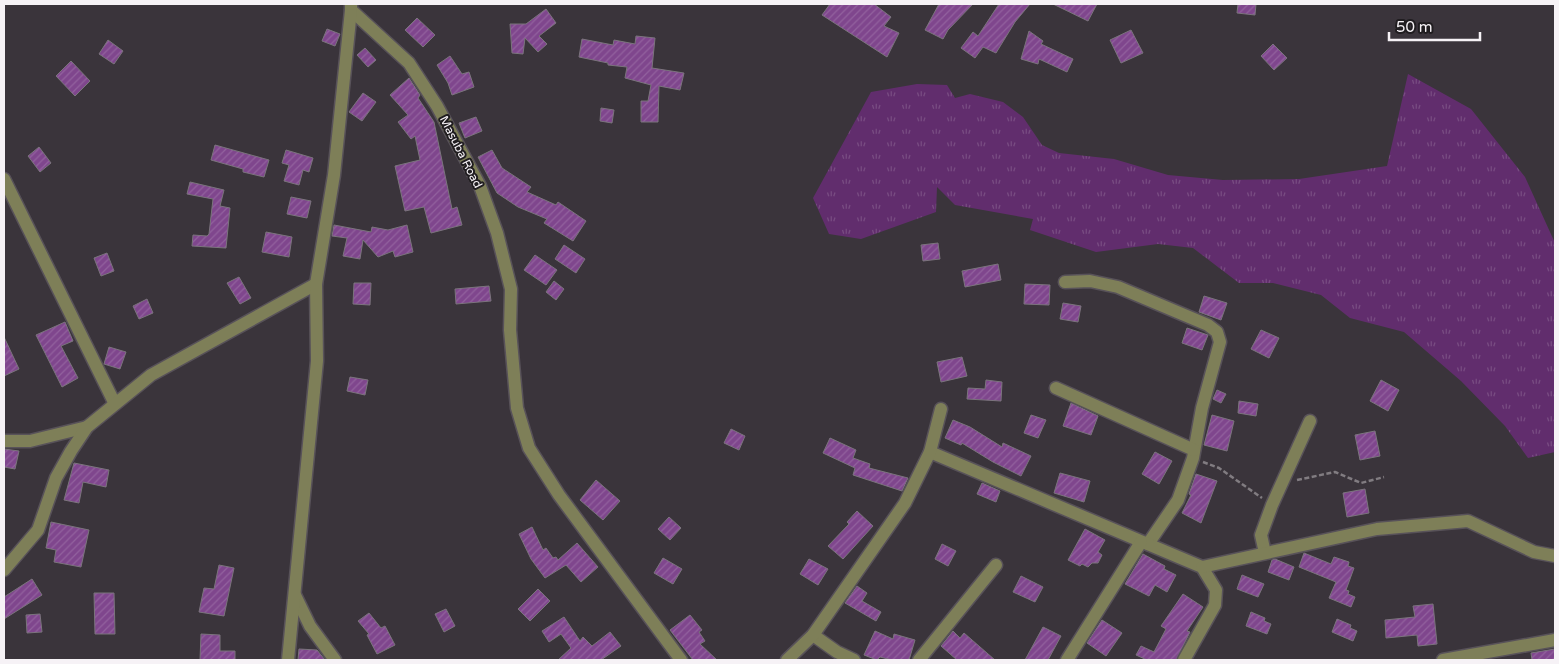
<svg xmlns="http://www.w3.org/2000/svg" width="1559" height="664" viewBox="0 0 1559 664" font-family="'Varela Round',sans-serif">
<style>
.grass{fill:url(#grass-tufts)}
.building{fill:url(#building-hatch);stroke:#7b747d}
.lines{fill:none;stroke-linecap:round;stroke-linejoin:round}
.minor-casing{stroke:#585259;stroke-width:15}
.path{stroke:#817c81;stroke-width:2.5;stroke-dasharray:5 2.5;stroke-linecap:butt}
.minor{stroke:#7e7f58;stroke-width:12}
.labels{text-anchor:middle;stroke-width:4;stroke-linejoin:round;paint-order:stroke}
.street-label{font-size:12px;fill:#f6f2f6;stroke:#201d20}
</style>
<defs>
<pattern id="grass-tufts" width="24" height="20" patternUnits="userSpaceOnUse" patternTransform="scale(1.25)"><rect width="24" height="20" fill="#612d6d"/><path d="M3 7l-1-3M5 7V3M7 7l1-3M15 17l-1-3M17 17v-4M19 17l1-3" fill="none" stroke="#784c82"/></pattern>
<pattern id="building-hatch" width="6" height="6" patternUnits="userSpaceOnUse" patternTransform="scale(1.25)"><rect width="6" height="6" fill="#7f468d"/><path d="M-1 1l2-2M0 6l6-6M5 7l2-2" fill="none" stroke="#92619e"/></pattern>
</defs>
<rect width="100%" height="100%" fill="#3a343b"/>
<path class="grass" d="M1408,74L1471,109L1525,177L1555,243V452L1528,458L1505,426L1461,381L1404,332L1350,318L1321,295L1273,283H1239L1193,248L1158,244L1096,252L1030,230L1033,219L955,205L937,187L936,212L861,239L829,234L813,198L871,92L917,84L947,85L955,98L970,94L1003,102L1023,117L1042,145L1059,153L1114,159L1168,175L1223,180L1299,179L1387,166Z"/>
<g class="building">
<path d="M830,4H874L891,17L884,26L899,33L887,57L822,15Z"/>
<path d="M939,4H973L948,30L943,39L925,30Z"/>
<path d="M999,4H1030L1015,22L996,53L983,47L975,58L961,48L973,32L978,36Z"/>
<path d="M1053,4H1097L1088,21Z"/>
<path d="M1238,4H1256L1255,15L1237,13Z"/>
<path d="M546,9L556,23L539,36L547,44L538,52L525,38L523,54L512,53L510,24H526Z"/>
<path d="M417,18L435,35L423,47L405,30Z"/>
<path d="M327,29L340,34L335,46L322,41Z"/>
<path d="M1131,30L1143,53L1121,63L1110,40Z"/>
<path d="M1029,31L1043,41L1041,44L1073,59L1067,72L1039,59L1038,64L1021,59Z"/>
<path d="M636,36L655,38L652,68L684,73L680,90L659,86L658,122H641V101H648L651,85L625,78L627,67L608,65V63L579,57L582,39L613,45L614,40L635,44Z"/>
<path d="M108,40L123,51L114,64L99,54Z"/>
<path d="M1273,44L1287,58L1274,70L1261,56Z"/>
<path d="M365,48L376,60L368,67L357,55Z"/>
<path d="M450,56L462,74L469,72L474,87L452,95L448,83L437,65Z"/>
<path d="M71,61L90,81L75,96L56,76Z"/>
<path d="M409,78L420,95L418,98L434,122L452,209L457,207L462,225L431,233L424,207L405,211L395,166L420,160L415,136L411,139L398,122L408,115L390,95Z"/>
<path d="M363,93L376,102L362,121L349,112Z"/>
<path d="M601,108L614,110L612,123L600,121Z"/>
<path d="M476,117L482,131L465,138L459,123Z"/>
<path d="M215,145L269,160L264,177L243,172V169L211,160Z"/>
<path d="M39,147L51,163L40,172L28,156Z"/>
<path d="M286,150L313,158L309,172L303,170L299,185L284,181L289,165L282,163Z"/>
<path d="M492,150L502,168L531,187L527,192L556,205L558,202L586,221L573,241L544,223L547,219L518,207L497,193L478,157Z"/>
<path d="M190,182L224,190L220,206L230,208L226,248L192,246L193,235L207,236L209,234L213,199L187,194Z"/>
<path d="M291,197L311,201L307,218L287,214Z"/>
<path d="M334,225L371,232L372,227L388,230L407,225L413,252L395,257L393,251L378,257L363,240L360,259L343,256L347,238L332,236Z"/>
<path d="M266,232L292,237L289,257L262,252Z"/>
<path d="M938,243L940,259L923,261L921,245Z"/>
<path d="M564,245L585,259L576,273L555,259Z"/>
<path d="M107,253L114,271L101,276L94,258Z"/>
<path d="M535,255L557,270L546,285L524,270Z"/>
<path d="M998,264L1001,280L965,287L962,271Z"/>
<path d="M239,277L251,298L240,304L227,283Z"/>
<path d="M554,281L564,289L556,300L546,292Z"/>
<path d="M354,283H371L370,305L353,304Z"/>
<path d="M1025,284L1050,285L1049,305L1024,304Z"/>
<path d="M489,286L491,301L456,304L455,289Z"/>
<path d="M1204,296L1227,303L1221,320L1199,312Z"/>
<path d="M147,299L153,313L139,319L133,306Z"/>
<path d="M1063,303L1081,306L1078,322L1060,319Z"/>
<path d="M65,322L73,341L61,346L78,378L62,387L36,335Z"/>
<path d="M1187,328L1208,335L1202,350L1182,343Z"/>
<path d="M1261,330L1279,338L1269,358L1251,349Z"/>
<path d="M4,337L19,369L4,376Z"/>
<path d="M109,347L126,352L120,369L104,364Z"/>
<path d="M962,357L967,376L941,382L937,362Z"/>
<path d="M350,377L368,380L365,395L347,391Z"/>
<path d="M986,380L1002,382L1001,401L967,399L968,388L985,389Z"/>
<path d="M1381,380L1399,390L1388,411L1370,401Z"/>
<path d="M1217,390L1226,394L1221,403L1213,399Z"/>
<path d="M1239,401L1258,404L1256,416L1238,413Z"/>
<path d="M1071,403L1098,416L1091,435L1063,426Z"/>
<path d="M1031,415L1046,420L1038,438L1024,433Z"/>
<path d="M1212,415L1234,421L1227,451L1204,445Z"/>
<path d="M953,420L970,427L1002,447L1003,443L1031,456L1021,476L993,462L962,443L961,445L945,438Z"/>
<path d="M731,429L745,436L739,450L724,443Z"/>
<path d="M1375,431L1380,456L1360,460L1355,435Z"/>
<path d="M830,438L856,450L853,458L870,464L869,468L908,478L902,491L853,475L855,468L823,453Z"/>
<path d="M4,449L19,451L15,469L4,467Z"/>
<path d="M1155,452L1172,461L1159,484L1142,474Z"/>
<path d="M74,463L109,470L106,487L83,482L79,503L64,500Z"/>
<path d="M1060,473L1090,481L1084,502L1054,493Z"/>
<path d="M1196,474L1217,481L1201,523L1182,513L1191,495L1189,494Z"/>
<path d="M596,480L620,501L603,520L580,500Z"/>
<path d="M982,483L1000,491L996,502L977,494Z"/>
<path d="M1365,489L1369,513L1347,517L1343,493Z"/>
<path d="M857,511L873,526L843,559L828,546L849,524L847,522Z"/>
<path d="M669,517L681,528L670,540L658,529Z"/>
<path d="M51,522L89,530L81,567L54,562L56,550L46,548Z"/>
<path d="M532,527L543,550L546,548L553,558L556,557L558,560L577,543L598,567L581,582L566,565L545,578L531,559L519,534Z"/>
<path d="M1085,529L1105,540L1098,552L1102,555L1098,563H1092L1088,567L1082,564L1080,566L1068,560Z"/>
<path d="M942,544L956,551L948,566L935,559Z"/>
<path d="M1304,553L1331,564L1334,557L1349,562L1348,566L1354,568L1346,590L1349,591L1348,594L1355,597L1351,607L1329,598L1336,582L1299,567Z"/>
<path d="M1143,554L1165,566L1164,569L1176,575L1167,592L1155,585L1149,596L1125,584Z"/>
<path d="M663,558L682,569L673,584L654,573Z"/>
<path d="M809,559L828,569L818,585L800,574Z"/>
<path d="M1275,559L1294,567L1289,580L1268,572L1272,560Z"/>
<path d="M219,565L234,568L224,616L199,612L204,588L214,589Z"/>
<path d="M1242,575L1264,584L1258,597L1237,589Z"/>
<path d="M1021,576L1043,587L1035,602L1013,592Z"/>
<path d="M32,579L42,595L4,619V597Z"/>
<path d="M857,586L867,593L862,601L881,612L876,621L845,603Z"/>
<path d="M538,589L550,601L530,621L518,609Z"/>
<path d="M94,593H114L115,634H95Z"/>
<path d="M1183,594L1203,607L1187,631L1190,632L1176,660H1147L1136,655L1141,646L1154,652L1166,629L1161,626Z"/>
<path d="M1433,604L1437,644L1418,646L1417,635L1386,638L1385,620L1415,617L1413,606Z"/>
<path d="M446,609L455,626L444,632L435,614Z"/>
<path d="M1251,612L1265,618L1264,621L1271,624L1267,634L1246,626Z"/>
<path d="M369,613L381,628L385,626L395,645L377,654L367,635L369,634L358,621Z"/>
<path d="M40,614L42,632L27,633L26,615Z"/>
<path d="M690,615L702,630L699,632L705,641L700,644L717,660H693L670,630Z"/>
<path d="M564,617L580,641L583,637L592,646L610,632L621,646L601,660H558L571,648L561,634L549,642L542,631Z"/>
<path d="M1337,619L1351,625L1350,628L1357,631L1353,641L1332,632Z"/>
<path d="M1102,620L1122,633L1106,656L1087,643Z"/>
<path d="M1043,627L1061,636L1048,660H1025Z"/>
<path d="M875,631L893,639L894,634L915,640L909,660H892L880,657L877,660L864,655Z"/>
<path d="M953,631L960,638L964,633L995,660H957L941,646Z"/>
<path d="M201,634L220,635V651H235V660H200Z"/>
<path d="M299,649L317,650L325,660H298Z"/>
<path d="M1555,649V660H1532L1531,653Z"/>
</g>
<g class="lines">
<defs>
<g id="minor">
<path d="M351,4V10L409,63L437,106L480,186L497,233L511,289L510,330L517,408L529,448L559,495L681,660"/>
<path d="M4,179L114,402"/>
<path d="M1065,282L1090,281L1118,287L1208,325L1217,332L1220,342L1202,408L1193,458L1178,500L1148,544"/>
<path d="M1056,388L1194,450"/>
<path d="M4,441H30L87,427"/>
<path d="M930,452L1202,567L1216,590L1215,605L1184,660"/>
<path d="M1265,553L1261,535L1272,505L1310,421"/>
<path d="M1202,567L1377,529L1468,521L1534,552L1555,556"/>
<path d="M4,570L38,530L56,478L71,451L87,427L151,375L316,284"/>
<path d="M295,595L310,626L335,660"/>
<path d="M813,635L837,652L854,660"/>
<path d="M288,660L317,361L316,284L334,175L351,10"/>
<path d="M787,660L813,635L905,503L930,452L941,409"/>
<path d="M919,660L996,565"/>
<path d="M1067,660L1141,542"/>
<path d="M1443,660L1555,640"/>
</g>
</defs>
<use href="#minor" class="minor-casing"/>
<g class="path">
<path d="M1203,462L1219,468L1262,498"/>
<path d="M1297,480L1335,472L1361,483L1384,477"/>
</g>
<use href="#minor" class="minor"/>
</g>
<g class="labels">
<g class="street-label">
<text transform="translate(461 152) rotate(63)" y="4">Masuba Road</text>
</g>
</g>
<rect width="1559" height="664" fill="none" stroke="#f6f2f6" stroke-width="10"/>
<path d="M1389 32v8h91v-8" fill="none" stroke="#f6f2f6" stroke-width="2.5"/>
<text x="1396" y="32" font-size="15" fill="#f6f2f6" stroke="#201d20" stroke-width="4" paint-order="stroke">50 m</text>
</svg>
